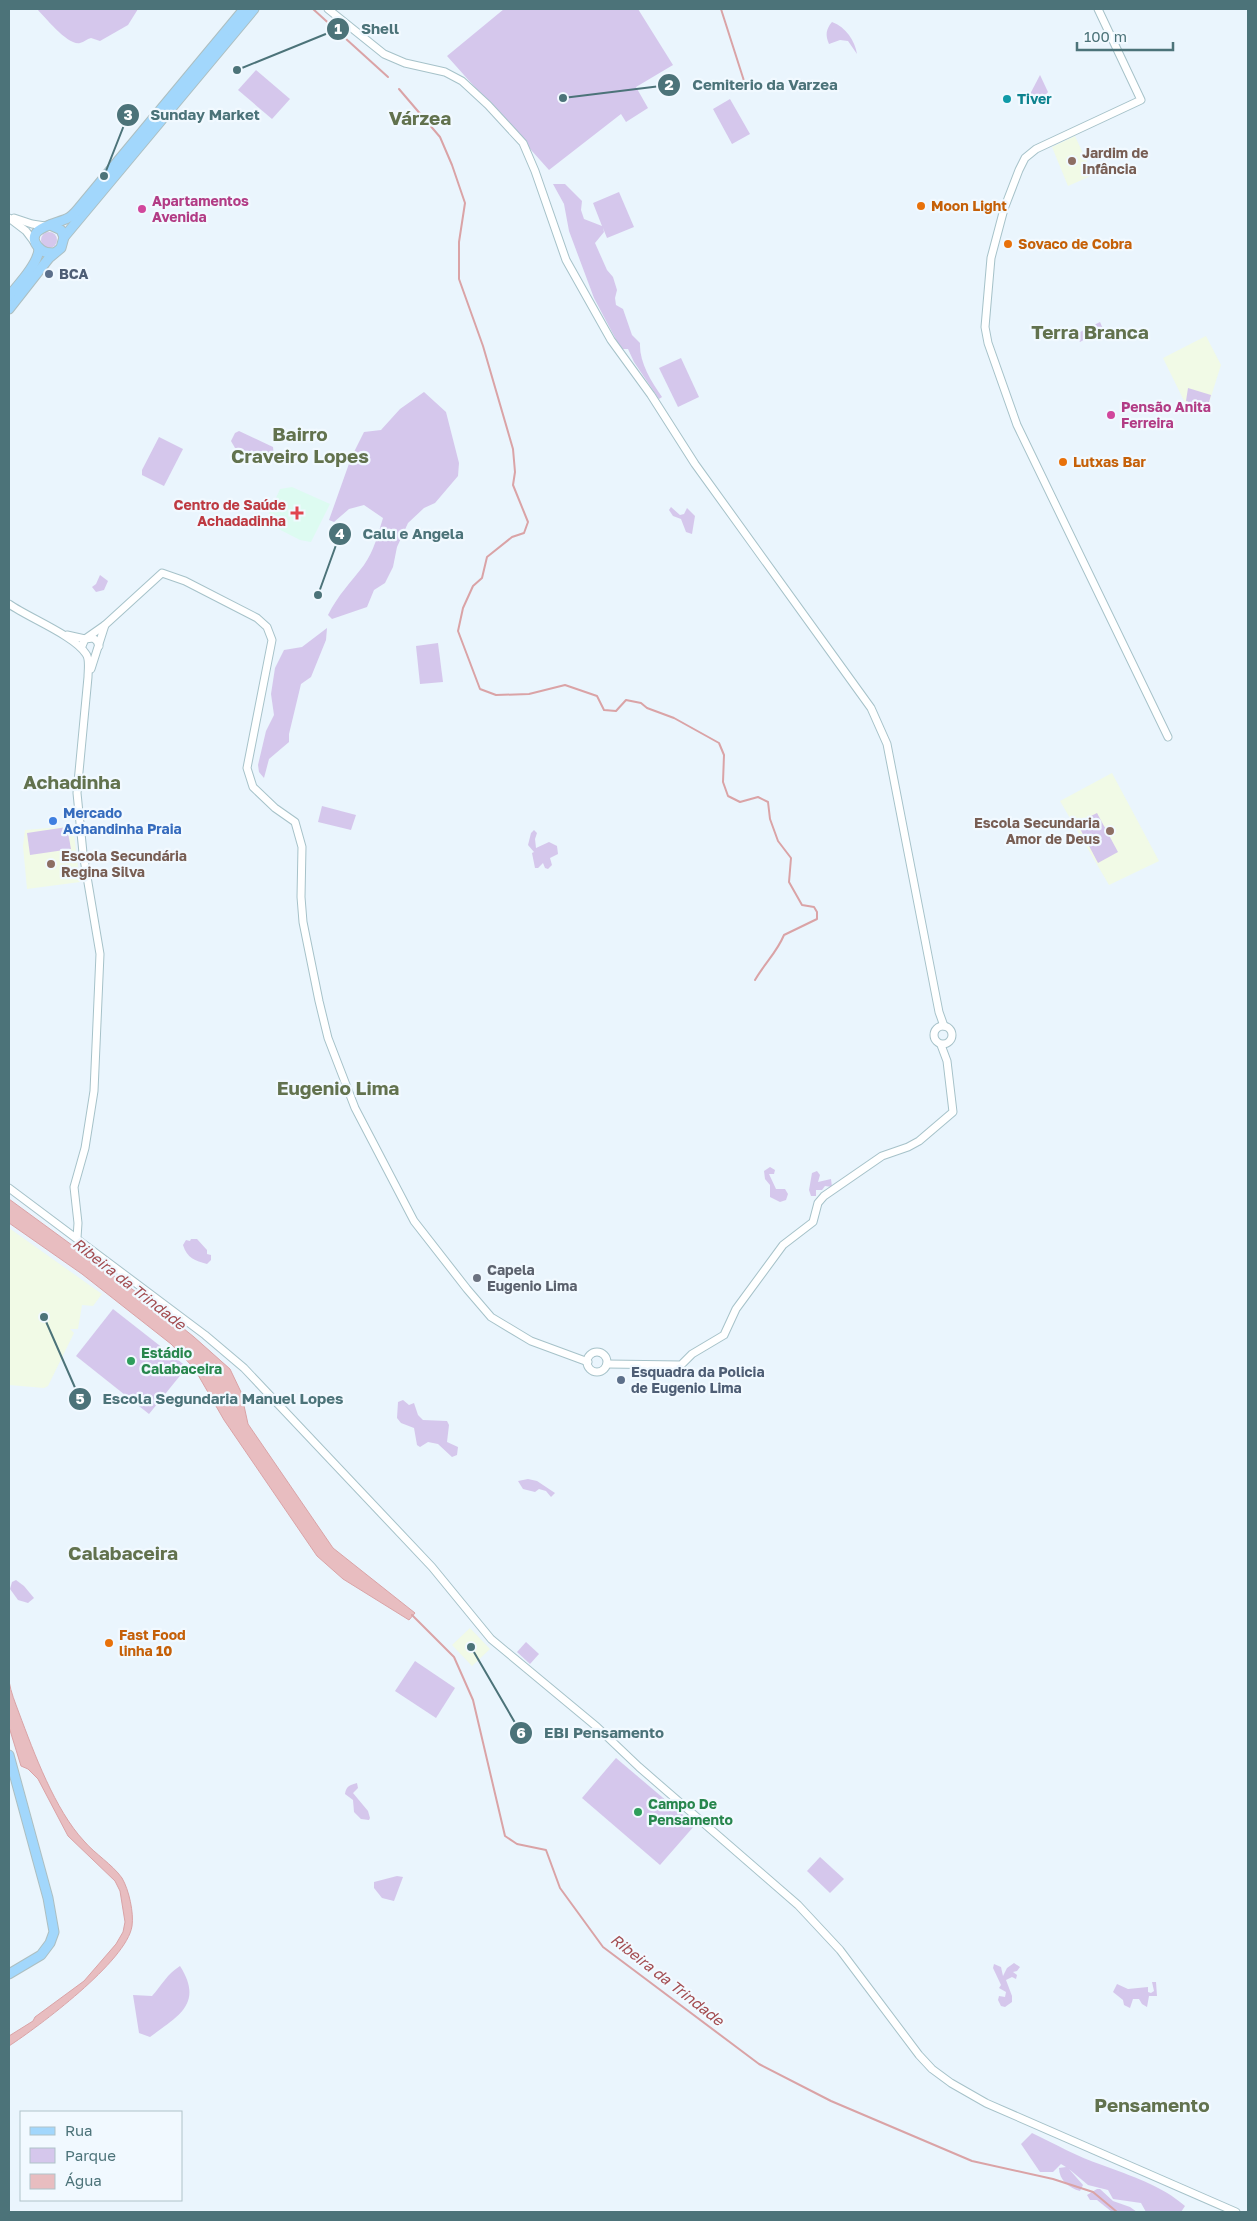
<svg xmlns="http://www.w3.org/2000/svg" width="1257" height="2221" viewBox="0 0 1257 2221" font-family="'Golos Text',sans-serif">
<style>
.education{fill:#f1fae6}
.medical{fill:#ddfbf1}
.green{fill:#d5c7ec}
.water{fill:#e8bdc0;stroke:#daa3a6}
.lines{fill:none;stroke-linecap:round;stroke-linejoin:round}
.stream{stroke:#daa3a6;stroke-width:2}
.minor-casing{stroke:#a6c2c9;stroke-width:9}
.major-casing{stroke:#adbfc1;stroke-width:11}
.minor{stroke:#fff;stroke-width:7}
.major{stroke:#a2d7fc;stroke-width:9}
.culture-dot{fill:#0f9aa8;stroke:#f1f9ff;stroke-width:2}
.education-dot{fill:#8d6e63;stroke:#f1f9ff;stroke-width:2}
.food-dot{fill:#e8710a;stroke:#f1f9ff;stroke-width:2}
.hotel-dot{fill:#d1479c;stroke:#f1f9ff;stroke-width:2}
.service-dot{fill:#5c6f8a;stroke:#f1f9ff;stroke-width:2}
.health-dot{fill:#e0444e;stroke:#f1f9ff;stroke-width:2}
.shop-dot{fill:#3f7fe0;stroke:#f1f9ff;stroke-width:2}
.worship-dot{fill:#6b7280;stroke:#f1f9ff;stroke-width:2}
.leisure-dot{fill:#2e9e5b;stroke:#f1f9ff;stroke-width:2}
.labels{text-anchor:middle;stroke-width:4.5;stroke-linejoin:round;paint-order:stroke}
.culture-label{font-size:14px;font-weight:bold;fill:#0d838f;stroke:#f1f9ff;text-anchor:start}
.education-label{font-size:14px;font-weight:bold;fill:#785e54;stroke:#f1f9ff;text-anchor:start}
.hotel-label{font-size:14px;font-weight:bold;fill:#b23c85;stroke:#f1f9ff;text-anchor:start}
.food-label{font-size:14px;font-weight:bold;fill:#c56008;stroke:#f1f9ff;text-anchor:start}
.service-label{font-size:14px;font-weight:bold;fill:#4e5e75;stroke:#f1f9ff;text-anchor:start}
.health-label{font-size:14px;font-weight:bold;fill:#be3a42;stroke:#f1f9ff;text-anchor:end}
.shop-label{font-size:14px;font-weight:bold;fill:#366cbe;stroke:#f1f9ff;text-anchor:start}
.worship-label{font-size:14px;font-weight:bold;fill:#5b616d;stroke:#f1f9ff;text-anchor:start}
.leisure-label{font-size:14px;font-weight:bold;fill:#27864d;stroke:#f1f9ff;text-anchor:start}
.water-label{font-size:15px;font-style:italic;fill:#a34d51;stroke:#f1f9ff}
.district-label{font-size:19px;font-weight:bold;fill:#62724e;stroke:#f1f9ff}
.leader{fill:none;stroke:#4c7379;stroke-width:2}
.callout-dot{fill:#4c7379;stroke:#f1f9ff;stroke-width:2}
.mark-label{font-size:15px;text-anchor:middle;font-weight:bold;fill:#fff}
.callout-label{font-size:15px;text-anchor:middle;font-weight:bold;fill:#4c7379;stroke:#f1f9ff;stroke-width:4.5;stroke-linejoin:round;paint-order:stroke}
</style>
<rect width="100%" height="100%" fill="#eaf5fd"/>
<g class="education">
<path d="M1075,136L1093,175L1068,186L1052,147Z"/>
<path d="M1206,336L1221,365L1208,406L1191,415L1163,358Z"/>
<path d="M1112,773L1159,861L1109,885L1060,801Z"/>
<path d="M73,826L80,882L27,889L23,846L25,830Z"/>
<path d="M9,1228L102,1294L93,1306L82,1305L78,1329H70L74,1333L48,1386L44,1388L9,1385Z"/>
<path d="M470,1628L490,1649L472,1666L452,1645Z"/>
</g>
<path class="medical" d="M292,487L330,504L311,542L300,540L265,522L280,489Z"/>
<g class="green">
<path d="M37,9H138L128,25L100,41L91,38C87,39 84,42 80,43C68,46 45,17 37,9Z"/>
<path d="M504,9H638L673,65L636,87L648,108L626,122L621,114L549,170L447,56Z"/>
<path d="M832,22C846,27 855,41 857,54L848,41L840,40L829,44C825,35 826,29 832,22Z"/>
<path d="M256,70L290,99L272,119L238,90Z"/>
<path d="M1040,75L1048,92L1039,103L1028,98Z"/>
<path d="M730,99L750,134L732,144L713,109Z"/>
<path d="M553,184H565L582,201L581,210L584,219L602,226L593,203L619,192L634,227L607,238L603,228L604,232L595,243L607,270L613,277L617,290L615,298L616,305L623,309L632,335L640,343C639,362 651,381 662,397L659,399L634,362L628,349H621L594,298L569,231L564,204Z"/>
<circle cx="49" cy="240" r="8"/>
<path d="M1100,322L1103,329L1080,342L1076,334Z"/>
<path d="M681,358L699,397L678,407L659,368Z"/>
<path d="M1188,388L1211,395L1208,406L1204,407L1186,401Z"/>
<path d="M424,392L446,412L459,463L458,476L435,503L424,508L408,523L397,547L393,567L385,583L374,590L367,607L332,619L328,615C338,595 351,582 364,565C374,551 378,534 383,518L364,505L349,509L334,522L329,520L351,458L364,432L381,430L400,409Z"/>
<path d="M239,431L273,447L274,456L270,461L265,463L235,448L231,441L235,433Z"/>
<path d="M159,437L183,449L164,486L142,475V470Z"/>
<path d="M671,507L680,515L684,514L687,508L695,516L692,534L686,532L681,519L673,516L669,510Z"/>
<path d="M100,575L108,581L104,590L96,592L92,587L96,584Z"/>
<path d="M327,628L326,640L311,677L301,684L289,734V742L269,759L264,778L259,772L258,765L266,731L274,715L271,694L275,668L284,650L302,647Z"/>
<path d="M438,643L443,682L420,684L416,646Z"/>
<path d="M322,806L356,815L351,830L318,822Z"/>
<path d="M1097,813L1118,852L1098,863L1077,823Z"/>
<path d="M67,827L71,849L30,855L27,833Z"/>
<path d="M534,830L537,833L535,839L536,848L549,842L557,846L558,854L550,858L552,865L548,869L545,868L543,863L538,868H535L532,853L534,852L528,845L531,833Z"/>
<path d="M770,1167L775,1170L774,1174H769L776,1189H785L788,1194L786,1200L780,1202L770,1197V1185L765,1179L764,1171Z"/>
<path d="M817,1171L820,1175L818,1182L831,1179L832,1187L825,1186L822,1190H816V1196H811L809,1190L812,1173Z"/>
<path d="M191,1239H197L207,1250V1254L211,1255V1260L207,1264C195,1261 187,1258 183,1245L186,1240L190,1241Z"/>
<path d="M113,1309L187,1367L149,1414L76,1356Z"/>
<path d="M403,1400L409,1405L414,1403L418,1415L423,1420L447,1421L449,1425L447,1442L458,1447L457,1455L452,1457L438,1444L428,1442L420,1447L417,1445L414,1428L401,1423L397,1418L398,1402Z"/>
<path d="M528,1479L537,1481L555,1493L551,1497L546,1491L539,1489L535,1492L523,1489L518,1481Z"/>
<path d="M16,1580L24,1586L34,1598L28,1603L18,1600L10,1589L12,1582Z"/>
<path d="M526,1642L539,1654L530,1664L517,1652Z"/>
<path d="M415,1661L455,1688L436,1718L395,1691Z"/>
<path d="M616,1758L695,1825L660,1865L582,1798Z"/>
<path d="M357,1783L358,1788L353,1793L368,1811L370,1818L369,1820L361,1819L354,1812L353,1800L345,1794C346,1786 350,1785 357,1783Z"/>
<path d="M820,1857L844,1879L830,1893L807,1871Z"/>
<path d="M397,1876L403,1877L394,1901L382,1898L374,1888V1882Z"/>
<path d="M1014,1963L1020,1967L1017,1971L1013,1972L1017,1975L1016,1979L1012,1977L1006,1980L1012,1996V2002L1005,2007L1001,2006L998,2000L999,1996L1005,1997L1006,1992L999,1988L1001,1985L993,1968L994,1964L1001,1967L1003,1976L1007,1968Z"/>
<path d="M180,1966C204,2004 178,2016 150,2037L139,2033L133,1995L152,1996C162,1985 167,1974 180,1966Z"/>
<path d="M1152,1982H1156L1157,1996H1149L1147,2007L1142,2004L1139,1999H1133L1130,2008L1124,2005L1123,2000L1113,1992L1117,1984L1128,1989L1148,1987V1992L1151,1993L1154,1991Z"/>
<path d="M1032,2133C1055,2144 1078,2157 1102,2165C1131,2176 1161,2185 1185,2206L1181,2212H1146L1141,2203L1113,2199L1108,2190L1088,2185L1069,2169L1083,2185L1080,2191C1069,2188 1059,2180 1059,2168L1066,2167L1061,2164L1053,2172H1040L1021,2144Z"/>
<path d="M1097,2189H1100L1113,2201L1130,2207L1137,2212H1112L1097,2200H1090L1087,2195Z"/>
</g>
<g class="water">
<path d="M9,1199L162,1311L194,1337L230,1369L241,1392L248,1424L333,1548L415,1613L409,1620L343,1579L317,1556L224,1420L194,1368L171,1344L82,1274L9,1223Z"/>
<path d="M9,1681C11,1693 15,1702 19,1713C34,1753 55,1810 84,1841C95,1854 112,1864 122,1878C129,1890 134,1913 132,1926C127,1961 38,2027 9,2046V2036L33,2021L35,2017L84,1981L116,1944L123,1932L125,1922L120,1891L115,1881L68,1836L38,1779L28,1769L21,1766L9,1727Z"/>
</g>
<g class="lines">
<g class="stream">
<path d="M313,9L388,77"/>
<path d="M721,9L745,84"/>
<path d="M399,89L440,137L452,165L465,203L459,242V279L483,346L513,449L515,472L513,485L528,522L524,533L512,537L487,557L482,578L473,586L463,608L458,631L480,689L496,695L529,694L565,685L597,696L604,710L616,711L626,700L641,703L647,708L674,718L719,743L724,755L723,782L728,796L740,802L758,797L768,802L770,819L778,841L791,858L789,882L802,905L814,907L817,912V919L784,935C777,952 765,963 755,980"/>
<path d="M412,1615L454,1657L473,1700L505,1836L517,1844L546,1850L560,1888L603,1947L759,2064L831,2101L972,2161L1053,2179L1093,2192L1117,2212"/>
</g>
<defs>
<g id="minor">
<path d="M328,9L384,54L405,63L445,72L462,81L488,105L523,143L535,171L566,260L611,340L651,395L695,464L871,708L887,744L939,1012L944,1026"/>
<path d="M1098,9L1141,100L1036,149L1025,158L1019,170L1004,209L991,258L985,327L988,343L1017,425L1168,737"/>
<path d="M9,218L26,231L35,243"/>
<path d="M14,218L32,224L45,226"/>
<path d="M9,604C29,618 75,636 86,654C90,659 88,670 88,677L77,793L83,853L100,954L94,1091L85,1148L74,1187L78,1223L77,1238"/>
<path d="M67,635L85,639L93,638L97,641L99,646"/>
<path d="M82,646L85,639L105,625L162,573L185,581L257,618L267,627L272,640L247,768L253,787L275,808L295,822L302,847L301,897L303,922L319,1001L328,1038L355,1108L414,1221L467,1289L491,1317L531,1341L588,1362"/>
<path d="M91,669L105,625"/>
<circle cx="943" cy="1035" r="9"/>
<path d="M9,1188L205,1335L244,1368L432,1567L491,1639L597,1727L639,1767L798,1905L840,1950L919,2055L932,2069L951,2083L986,2103L1236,2212"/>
<circle cx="597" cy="1362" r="10"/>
<path d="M607,1364L681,1365L692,1354L724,1335L736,1309L783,1245L813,1222L818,1203L824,1196L882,1156L908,1147L919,1141L953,1112L947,1061L941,1045"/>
</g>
<g id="major">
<path d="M64,237L254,9"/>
<path d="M54,253C49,253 44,253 39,248C22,229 55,224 66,219C71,217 74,214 78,209L244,9"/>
<path d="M9,296C18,285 39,263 39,248"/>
<path d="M9,309L49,258L61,248L64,237L61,230L50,225"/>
<path d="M9,1755L48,1898L54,1932L50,1943L41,1955L9,1974"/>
</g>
</defs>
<use href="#minor" class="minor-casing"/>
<use href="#major" class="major-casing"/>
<use href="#minor" class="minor"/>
<use href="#major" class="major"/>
</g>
<circle class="culture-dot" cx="1007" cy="99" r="5"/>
<g class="education-dot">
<circle cx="1072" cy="161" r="5"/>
<circle cx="1110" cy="831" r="5"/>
<circle cx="51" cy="864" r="5"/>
</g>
<g class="food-dot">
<circle cx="921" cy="206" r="5"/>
<circle cx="1008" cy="244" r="5"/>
<circle cx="1063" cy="462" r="5"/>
<circle cx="109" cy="1643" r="5"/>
</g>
<g class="hotel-dot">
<circle cx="142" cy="209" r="5"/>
<circle cx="1111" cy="415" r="5"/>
</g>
<g class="service-dot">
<circle cx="49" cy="274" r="5"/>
<circle cx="621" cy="1380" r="5"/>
</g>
<path class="health-dot" d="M294.5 505.5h5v5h5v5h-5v5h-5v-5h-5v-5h5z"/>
<circle class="shop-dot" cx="53" cy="821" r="5"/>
<circle class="worship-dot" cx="477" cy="1278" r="5"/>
<g class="leisure-dot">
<circle cx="131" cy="1361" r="5"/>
<circle cx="638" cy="1812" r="5"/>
</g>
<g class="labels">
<g class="culture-label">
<text x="1017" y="104">Tiver</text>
</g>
<g class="education-label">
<text x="1082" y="158">Jardim de<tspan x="1082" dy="16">Infância</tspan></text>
<text x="1100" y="828" text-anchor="end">Escola Secundaria<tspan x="1100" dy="16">Amor de Deus</tspan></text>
<text x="61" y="861">Escola Secundária<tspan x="61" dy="16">Regina Silva</tspan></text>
</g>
<g class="hotel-label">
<text x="152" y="206">Apartamentos<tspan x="152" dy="16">Avenida</tspan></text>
<text x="1121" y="412">Pensão Anita<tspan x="1121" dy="16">Ferreira</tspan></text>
</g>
<g class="food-label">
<text x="931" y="211">Moon Light</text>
<text x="1018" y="249">Sovaco de Cobra</text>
<text x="1073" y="467">Lutxas Bar</text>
<text x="119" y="1640">Fast Food<tspan x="119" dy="16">linha 10</tspan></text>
</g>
<g class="service-label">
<text x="59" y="279">BCA</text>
<text x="631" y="1377">Esquadra da Policia<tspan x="631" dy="16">de Eugenio Lima</tspan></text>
</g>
<g class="health-label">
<text x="286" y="510">Centro de Saúde<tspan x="286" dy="16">Achadadinha</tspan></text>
</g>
<g class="shop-label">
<text x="63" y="818">Mercado<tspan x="63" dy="16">Achandinha Praia</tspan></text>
</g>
<g class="worship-label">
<text x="487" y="1275">Capela<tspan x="487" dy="16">Eugenio Lima</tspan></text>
</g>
<g class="leisure-label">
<text x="141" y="1358">Estádio<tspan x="141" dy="16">Calabaceira</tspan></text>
<text x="648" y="1809">Campo De<tspan x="648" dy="16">Pensamento</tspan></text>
</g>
<g class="water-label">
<text transform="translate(129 1284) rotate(38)" y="5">Ribeira da Trindade</text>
<text transform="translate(667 1980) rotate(38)" y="5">Ribeira da Trindade</text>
</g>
<g class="district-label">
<text x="420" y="125">Várzea</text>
<text x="1090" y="339">Terra Branca</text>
<text x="300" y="441">Bairro<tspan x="300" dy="22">Craveiro Lopes</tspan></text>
<text x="72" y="789">Achadinha</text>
<text x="338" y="1095">Eugenio Lima</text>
<text x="123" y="1560">Calabaceira</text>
<text x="1152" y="2112">Pensamento</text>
</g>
</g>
<path class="leader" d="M237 70L338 29M563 98L669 85M104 176L128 115M318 595L340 534M44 1317L80 1399M471 1647L521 1733"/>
<g class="callout-dot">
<circle cx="237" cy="70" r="5"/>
<circle cx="563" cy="98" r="5"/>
<circle cx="104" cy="176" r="5"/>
<circle cx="318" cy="595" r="5"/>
<circle cx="44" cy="1317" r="5"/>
<circle cx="471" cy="1647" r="5"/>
<circle cx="338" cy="29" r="12"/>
<circle cx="669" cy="85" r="12"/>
<circle cx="128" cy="115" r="12"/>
<circle cx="340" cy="534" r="12"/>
<circle cx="80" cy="1399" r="12"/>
<circle cx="521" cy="1733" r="12"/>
</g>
<g class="mark-label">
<text x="338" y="34">1</text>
<text x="669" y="90">2</text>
<text x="128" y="120">3</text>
<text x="340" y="539">4</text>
<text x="80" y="1404">5</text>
<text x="521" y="1738">6</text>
</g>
<g class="callout-label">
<text x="380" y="34">Shell</text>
<text x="765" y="90">Cemiterio da Varzea</text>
<text x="205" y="120">Sunday Market</text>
<text x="413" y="539">Calu e Angela</text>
<text x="223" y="1404">Escola Segundaria Manuel Lopes</text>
<text x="604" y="1738">EBI Pensamento</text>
</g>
<rect width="1257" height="2221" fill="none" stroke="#4c7379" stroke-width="20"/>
<rect x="20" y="2111" width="162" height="90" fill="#f1f9ff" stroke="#afc3c9"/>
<rect x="30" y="2127" width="25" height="8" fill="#a2d7fc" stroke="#afc3c9"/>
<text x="65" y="2136" font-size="15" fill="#4c7379">Rua</text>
<rect x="30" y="2148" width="25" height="15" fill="#d5c7ec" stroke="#afc3c9"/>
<text x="65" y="2161" font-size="15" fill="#4c7379">Parque</text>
<rect x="30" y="2174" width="25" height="15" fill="#e8bdc0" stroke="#afc3c9"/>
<text x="65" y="2186" font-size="15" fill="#4c7379">Água</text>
<path d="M1077 42v8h96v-8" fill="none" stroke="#4c7379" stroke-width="2.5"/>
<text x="1084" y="42" font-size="15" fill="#4c7379" stroke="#f1f9ff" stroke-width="4" paint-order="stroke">100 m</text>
</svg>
